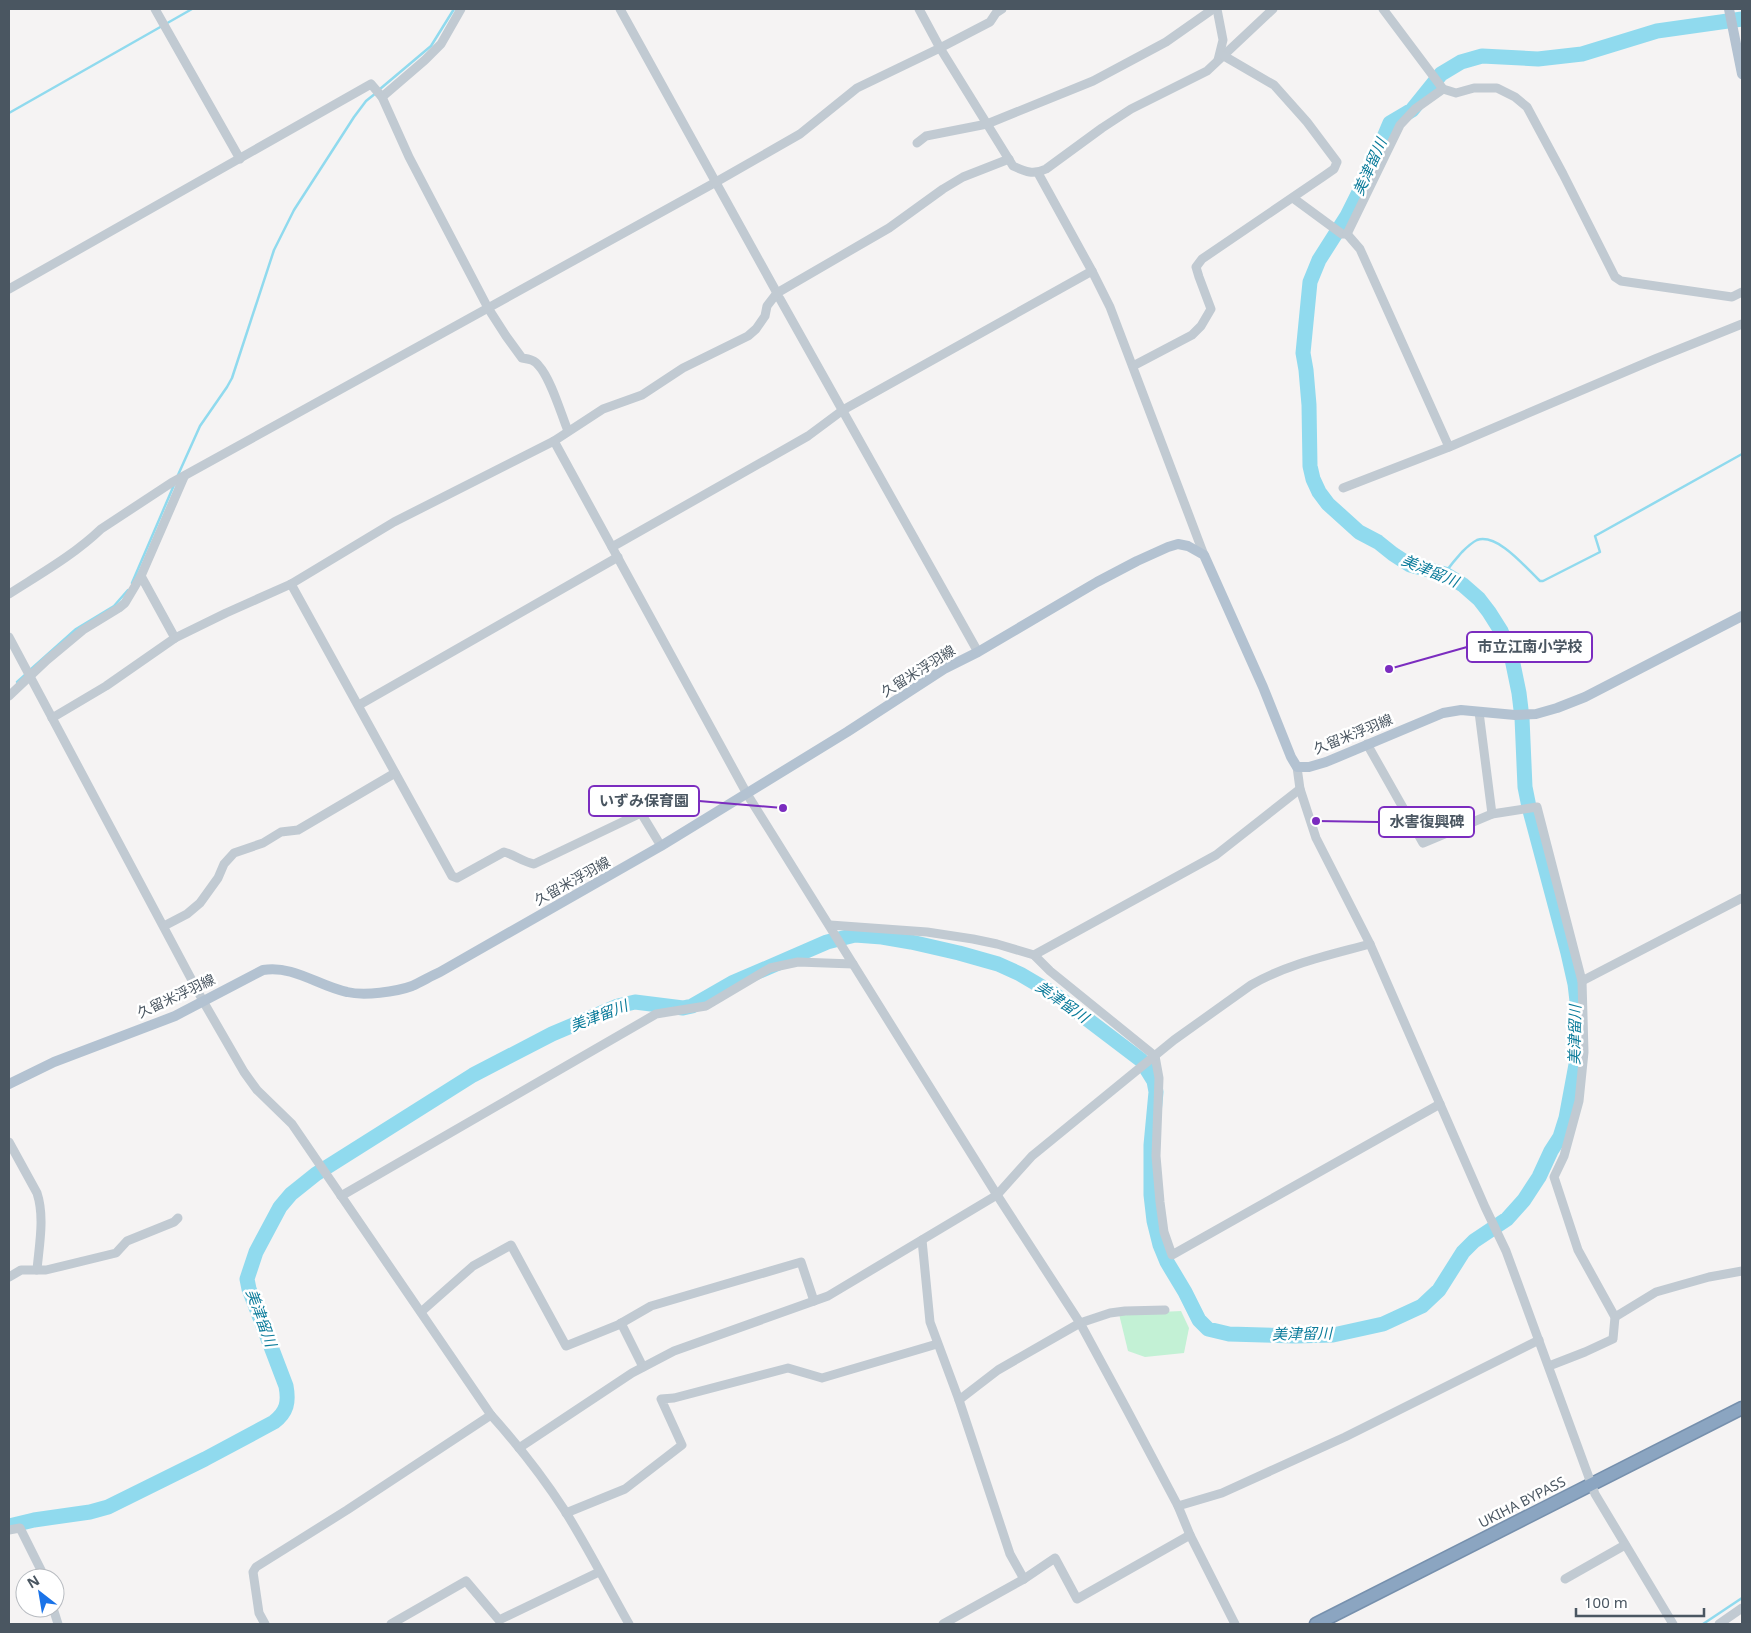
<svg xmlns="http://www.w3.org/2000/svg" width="1751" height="1633" viewBox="0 0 1751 1633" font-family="'Noto Sans','Noto Sans JP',sans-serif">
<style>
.green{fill:#c3f1d5}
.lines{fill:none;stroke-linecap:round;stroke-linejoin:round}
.stream{stroke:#90daee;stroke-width:2.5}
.river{stroke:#90daee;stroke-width:15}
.highway-casing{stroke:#7690ad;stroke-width:15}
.minor{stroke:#c1cad2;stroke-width:9}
.major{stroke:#b3c2d1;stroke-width:10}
.highway{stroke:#8ba5c1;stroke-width:12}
.labels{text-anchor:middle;stroke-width:5;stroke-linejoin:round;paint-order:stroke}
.street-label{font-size:14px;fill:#4a5661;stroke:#fff}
.water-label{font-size:15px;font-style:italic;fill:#0c7c9b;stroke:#fff}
.leader{fill:none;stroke:#7b2cbf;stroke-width:2}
.callout-dot{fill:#7b2cbf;stroke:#fff;stroke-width:2}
.callout{fill:#fff;stroke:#7b2cbf;stroke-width:2}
.callout-label{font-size:15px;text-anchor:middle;font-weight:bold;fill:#4a5661}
</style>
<rect width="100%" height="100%" fill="#f5f3f3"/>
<path class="green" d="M1181,1311L1189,1328L1184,1353L1145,1357L1128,1351L1119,1314Z"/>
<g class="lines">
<g class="stream">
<path d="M380,89L431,46L454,9"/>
<path d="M9,113L192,9"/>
<path d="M178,475L200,426L227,387L232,378L274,250L294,210L354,117L366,101L376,93"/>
<path d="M1445,574C1449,566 1456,559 1462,552C1466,548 1471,543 1477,540C1498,533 1526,568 1540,581H1543L1600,552L1595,536L1742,454"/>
<path d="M132,583L174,485"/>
<path d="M30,670L76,629L114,606L128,590"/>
<path d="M17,682L26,674"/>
<path d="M1703,1624L1742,1598"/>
</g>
<path class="river" d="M9,1526L34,1520L90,1512L108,1507L205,1459L274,1422C287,1412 289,1402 286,1386L249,1289L247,1279L256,1252L280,1207L291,1194L316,1174L473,1075L552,1034L618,1006L635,1002L683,1008L692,1006L732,983L827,942L855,935L882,937L911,942L959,953L998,964L1020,974L1054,994L1141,1060L1154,1081L1156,1092L1151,1145V1195L1154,1221L1160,1245L1167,1262L1185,1292L1199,1320L1208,1329L1229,1334L1295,1336L1333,1335L1383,1324L1422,1306L1439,1290L1463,1252L1474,1241L1507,1219L1524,1200L1539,1177L1551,1151L1560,1137L1566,1118L1577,1059L1578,1010L1575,984L1568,953L1529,807L1525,787L1522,718L1519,693L1512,659L1501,631L1489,612L1479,599L1463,585L1445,574L1410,565L1393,554L1378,542L1359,532L1328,504L1319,492L1313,479L1310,466L1309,405L1306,370L1303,353L1310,282L1319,260L1347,216L1371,168L1390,123L1412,110L1441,74L1461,62L1482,56L1538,59L1582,54L1657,31L1742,19"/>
<defs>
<path id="highway" d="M1316,1624L1742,1408"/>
</defs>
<use href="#highway" class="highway-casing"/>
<g class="minor">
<path d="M155,9L240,159"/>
<path d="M620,9L777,293"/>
<path d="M919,9L940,48L1013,166C1026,172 1033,175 1046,169L1102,128L1131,109L1207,71L1273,9"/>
<path d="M1217,9L1223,40L1218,60"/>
<path d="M1383,9L1443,89L1456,93L1474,88H1497L1515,97L1527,107L1563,174L1615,277L1621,281L1732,297L1742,292"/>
<path d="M382,97L425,60L441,44L461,9"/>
<path d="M917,143L926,136L987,124L1093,81L1166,42L1213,9"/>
<path d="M1038,173L1092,271L1110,307L1204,555"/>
<path d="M1293,198L1342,234H1347"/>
<path d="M1347,234L1360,249L1449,447"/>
<path d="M1347,234L1400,125L1415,109L1443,89"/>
<path d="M9,289L371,84L382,97L409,157L488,308L506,336L522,358C529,359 535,360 539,366C551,379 561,414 568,431"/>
<path d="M776,295L780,299L978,652"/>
<path d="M1133,366L1192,335L1201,326L1211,309L1199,277L1196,267L1202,259L1324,176L1334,169L1337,162L1307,122L1274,85L1224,56"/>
<path d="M554,441L747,794L997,1195L1080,1323L1126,1408L1178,1506L1190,1535L1235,1624"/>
<path d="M1343,488L1449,447L1655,359L1742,324"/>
<path d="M612,547L808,436L843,410L1092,271"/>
<path d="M291,584L452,876L457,878L504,852C515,855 523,862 534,864L641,813L661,846"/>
<path d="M9,594C40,574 74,555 101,529L171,483L716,182L800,134L857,88L940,48L990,22L996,13L1002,9"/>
<path d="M9,637L203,1001L244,1072L257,1090L292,1124L491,1415C518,1445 543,1477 565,1511C588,1548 608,1587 629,1624"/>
<path d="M175,638L141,576L184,477"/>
<path d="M9,696L47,660L83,630L119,608L125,603L141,576"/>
<path d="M359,705L618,557"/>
<path d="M1479,712L1492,814"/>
<path d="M52,718L106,686L175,638L226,613L291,584L394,522L554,441L603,409L642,395L683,368L748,336L756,329L765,316L767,306L777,293L889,228L943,189L963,177L1009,159"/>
<path d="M1367,744L1423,843L1492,814L1537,807L1582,981L1584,1052L1579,1101L1564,1156L1554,1177L1578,1250L1615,1317L1613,1339L1585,1352L1549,1366"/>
<path d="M1297,767L1300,789L1316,838L1370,944L1485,1207L1506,1251L1595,1494L1673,1624"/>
<path d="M830,925L927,932L973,939L997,944L1034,955L1050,971L1155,1056L1159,1078L1156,1156L1160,1202L1164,1232L1172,1255L1440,1104"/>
<path d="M164,926L187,914L200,903L218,878L224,864L234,853L263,843L281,832L298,830L395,773"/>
<path d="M1034,955L1216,855L1300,789"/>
<path d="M1582,981L1742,898"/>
<path d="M9,1142L37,1193C45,1217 39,1246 37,1270H21L9,1277"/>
<path d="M341,1196L656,1014L706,1006L770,968L798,962L853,964"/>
<path d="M922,1240L930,1322L959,1400L1010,1554L1024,1579"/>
<path d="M37,1270H46L116,1253L127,1241L174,1222L178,1218"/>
<path d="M421,1312L473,1266L511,1245L566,1346L618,1325L651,1306L801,1262L814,1301"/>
<path d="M1615,1317L1656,1292L1709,1277L1742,1271"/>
<path d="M621,1323L643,1367"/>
<path d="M959,1400L998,1370L1080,1323L1110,1313L1125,1311L1165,1310"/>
<path d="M519,1448L632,1373L674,1351L828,1296L997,1195L1032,1156L1174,1040L1251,985C1287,964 1330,955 1370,944"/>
<path d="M1178,1506L1222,1493L1345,1437L1539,1340"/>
<path d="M566,1513L625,1489L682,1445L661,1399L674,1398L788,1368L822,1378L937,1344"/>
<path d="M9,1530L20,1528L45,1578"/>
<path d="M1565,1579L1625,1545"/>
<path d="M53,1608L58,1624"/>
<path d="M265,1624L259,1613L253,1572L256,1567L347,1510L491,1415"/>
<path d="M391,1624L466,1581L499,1620L599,1572"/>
<path d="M943,1624L1024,1579L1055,1558L1077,1599L1190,1535"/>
<path d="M1719,1624L1742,1608"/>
</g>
<g class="major">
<path d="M1729,9L1742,74"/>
<path d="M9,1084L54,1062L175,1016L263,970C294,965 318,986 347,992C364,996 396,992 412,986C421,982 431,976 440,972L661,846L847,732L944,669L978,652L1097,582L1137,561L1168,547L1178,544L1188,546L1204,555L1263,687L1291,757L1297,767H1309L1326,762L1443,713L1461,710L1515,715L1536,714L1557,708L1585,697L1742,616"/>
</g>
<use href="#highway" class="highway"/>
</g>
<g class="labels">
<g class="street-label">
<text transform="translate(918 671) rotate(-32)" y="5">久留米浮羽線</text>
<text transform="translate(1353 734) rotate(-22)" y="5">久留米浮羽線</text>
<text transform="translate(572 881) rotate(-29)" y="5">久留米浮羽線</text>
<text transform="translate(176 996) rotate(-25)" y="5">久留米浮羽線</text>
<text transform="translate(1522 1502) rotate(-27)" y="5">UKIHA BYPASS</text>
</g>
<g class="water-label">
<text transform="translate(1370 167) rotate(-66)" y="5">美津留川</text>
<text transform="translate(1430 571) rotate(23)" y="5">美津留川</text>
<text transform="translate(1062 1002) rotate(35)" y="5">美津留川</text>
<text transform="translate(599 1016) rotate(-21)" y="5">美津留川</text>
<text transform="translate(1575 1035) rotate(-89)" y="5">美津留川</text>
<text transform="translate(261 1318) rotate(70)" y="5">美津留川</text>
<text transform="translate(1302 1334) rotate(-1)" y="5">美津留川</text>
</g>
</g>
<path class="leader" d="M1389 669L1467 647M783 808L699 801M1316 821L1379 822"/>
<g class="callout-dot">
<circle cx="1389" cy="669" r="5"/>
<circle cx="783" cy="808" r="5"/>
<circle cx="1316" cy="821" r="5"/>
</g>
<g class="callout">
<rect x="1467" y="632" width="125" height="30" rx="5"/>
<rect x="589" y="786" width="110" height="30" rx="5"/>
<rect x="1379" y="807" width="95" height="30" rx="5"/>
</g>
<g class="callout-label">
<text x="1530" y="652">市立江南小学校</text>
<text x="644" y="806">いずみ保育園</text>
<text x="1427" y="827">水害復興碑</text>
</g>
<rect width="1751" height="1633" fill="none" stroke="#4a5661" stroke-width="20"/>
<g transform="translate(40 1593) rotate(329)"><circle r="24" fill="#ffffff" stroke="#b7bbc0"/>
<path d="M0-4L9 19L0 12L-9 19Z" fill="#1a73e8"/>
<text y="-8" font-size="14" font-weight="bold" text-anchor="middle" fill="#4a5661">N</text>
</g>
<path d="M1576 1608v8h128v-8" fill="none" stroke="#4a5661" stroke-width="2.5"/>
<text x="1584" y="1608" font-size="15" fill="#4a5661" stroke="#ffffff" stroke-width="4" paint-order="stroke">100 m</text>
</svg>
